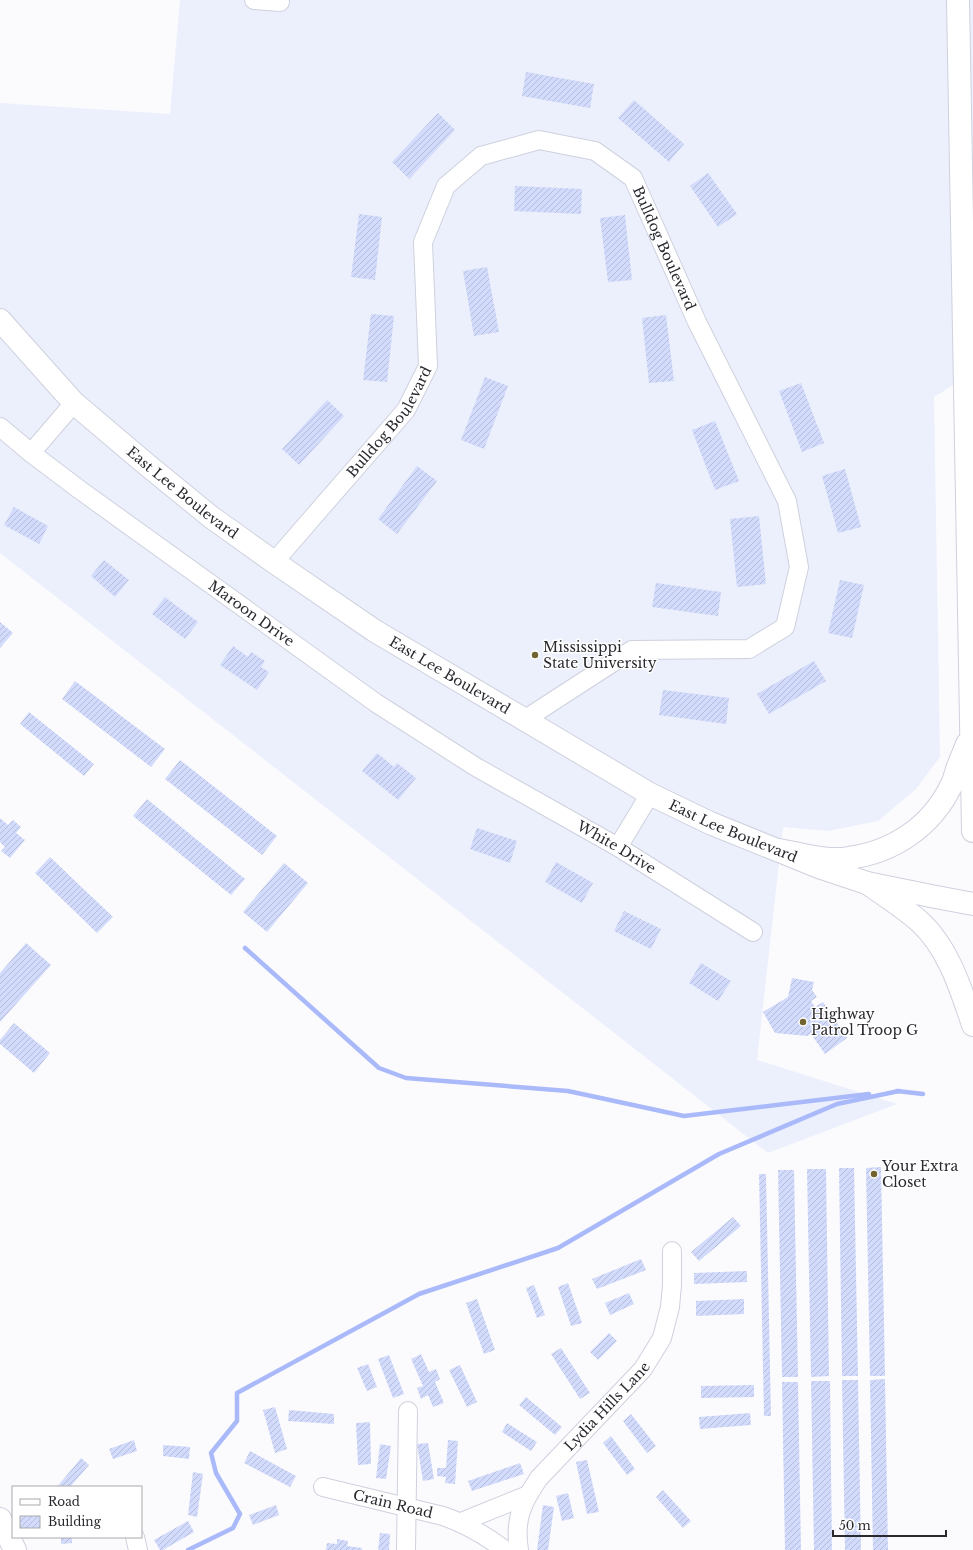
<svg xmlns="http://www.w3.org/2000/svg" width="973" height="1550" viewBox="0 0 973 1550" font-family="'Libre Baskerville',serif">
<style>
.built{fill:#ecf0fc}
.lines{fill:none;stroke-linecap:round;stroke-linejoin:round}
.stream{stroke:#aab9f9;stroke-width:4.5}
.building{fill:url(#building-hatch)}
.street-casing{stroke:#ced1de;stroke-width:20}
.secondary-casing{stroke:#ced1de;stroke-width:24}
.primary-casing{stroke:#ced1de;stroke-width:24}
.street{stroke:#fff;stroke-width:18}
.secondary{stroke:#fff;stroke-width:22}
.primary{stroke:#fff;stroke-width:22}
.poi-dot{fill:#726431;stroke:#fff;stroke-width:1.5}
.labels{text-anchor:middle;stroke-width:3;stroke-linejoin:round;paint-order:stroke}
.street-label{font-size:14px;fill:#292a2f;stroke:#fff}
.poi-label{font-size:14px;fill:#292a2f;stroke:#fff;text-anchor:start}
</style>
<defs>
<pattern id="building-hatch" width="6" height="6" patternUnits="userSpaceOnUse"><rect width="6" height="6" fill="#d2dbfc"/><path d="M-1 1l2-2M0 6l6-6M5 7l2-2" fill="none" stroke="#b4bcd8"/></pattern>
</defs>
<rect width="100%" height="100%" fill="#fbfbfe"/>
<path class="built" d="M180,0H973V373L934,397L940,757L916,789L878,821L828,831L783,827L757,1060L897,1104L768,1153L0,553V103L170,114Z"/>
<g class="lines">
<g class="stream">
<path d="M245,948L379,1068L406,1078L568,1091L684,1116L869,1094"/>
<path d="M897,1091L923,1094"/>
<path d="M188,1550L233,1528L240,1514L216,1473L211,1453L237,1421V1393L419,1294L558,1248L719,1154L837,1104L899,1091"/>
</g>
</g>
<g class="building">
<path d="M526,72L594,84L590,108L522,96Z"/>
<path d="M634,100L684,144L669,162L618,118Z"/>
<path d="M438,113L455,130L409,179L392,162Z"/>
<path d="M708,173L737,214L718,227L690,186Z"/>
<path d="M515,186L582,189L581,214L514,211Z"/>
<path d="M359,214L382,217L375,280L351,277Z"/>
<path d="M625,215L632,280L608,282L600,218Z"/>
<path d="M487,267L499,332L474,336L463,271Z"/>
<path d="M371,314L394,316L387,382L363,380Z"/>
<path d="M666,315L674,381L649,383L642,318Z"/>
<path d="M485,377L508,386L484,449L461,440Z"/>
<path d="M801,383L824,443L802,452L779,391Z"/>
<path d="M327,400L344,416L299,465L282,449Z"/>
<path d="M715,421L739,481L715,490L692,430Z"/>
<path d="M417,466L437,481L397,534L378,519Z"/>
<path d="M845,469L861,527L838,533L822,476Z"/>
<path d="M14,507L48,526L39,544L4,525Z"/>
<path d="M759,516L766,584L737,587L730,519Z"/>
<path d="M104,560L129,580L115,597L91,576Z"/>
<path d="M840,580L864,585L852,638L828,633Z"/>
<path d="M656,583L721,592L718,616L652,607Z"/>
<path d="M165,597L198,622L185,639L152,614Z"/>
<path d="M0,622L13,633L0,648Z"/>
<path d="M233,646L248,657L251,652L265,661L261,667L269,672L257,690L220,665Z"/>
<path d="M814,661L826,681L769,714L757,694Z"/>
<path d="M75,681L165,749L151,767L62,699Z"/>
<path d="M663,690L729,698L726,724L659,715Z"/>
<path d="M29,712L94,764L84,776L20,724Z"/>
<path d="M377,753L394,767L397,763L416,778L398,800L362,771Z"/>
<path d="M180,760L277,836L262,855L165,779Z"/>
<path d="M147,799L245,879L231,895L133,816Z"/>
<path d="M0,818L8,825L13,820L21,827L16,833L25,840L10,858L1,851L5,847L0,842Z"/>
<path d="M477,828L517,841L510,863L470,849Z"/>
<path d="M50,857L113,917L97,933L35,873Z"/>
<path d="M556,862L593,883L582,903L545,882Z"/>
<path d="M284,863L308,883L267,932L243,912Z"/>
<path d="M624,911L661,929L651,949L614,931Z"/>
<path d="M26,943L51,965L0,1022V973Z"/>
<path d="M701,963L731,981L718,1001L689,983Z"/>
<path d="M792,978L814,982L812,990L817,997L811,1001L815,1007L823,1002L847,1038L825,1054L811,1034L807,1036L775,1033L763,1012L788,997Z"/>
<path d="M14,1023L50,1053L34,1073L0,1044V1040Z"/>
<path d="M881,1167L885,1376H870L866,1168Z"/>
<path d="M839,1168H854L858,1376H842Z"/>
<path d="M807,1169H826L829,1376L811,1377Z"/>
<path d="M778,1170H794L798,1377H782Z"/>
<path d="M759,1174H766L771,1416H764Z"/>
<path d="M733,1217L741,1226L699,1261L691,1252Z"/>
<path d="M641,1259L646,1270L597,1289L592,1279Z"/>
<path d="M747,1271V1282L694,1284V1273Z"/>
<path d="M568,1283L582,1323L571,1326L558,1287Z"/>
<path d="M534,1285L545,1315L537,1318L526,1288Z"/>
<path d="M629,1293L634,1304L610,1315L605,1303Z"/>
<path d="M477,1299L495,1350L484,1354L466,1303Z"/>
<path d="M744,1299V1314L696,1316V1301Z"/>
<path d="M609,1333L617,1341L598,1360L590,1352Z"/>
<path d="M561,1348L590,1393L580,1399L551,1354Z"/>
<path d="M421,1354L429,1372L436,1369L440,1379L435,1382L444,1403L433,1407L428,1395L421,1399L417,1388L423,1386L411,1359Z"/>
<path d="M389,1355L404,1394L393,1398L378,1359Z"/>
<path d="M368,1364L377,1387L367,1391L357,1368Z"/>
<path d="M460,1365L477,1402L467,1407L449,1370Z"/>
<path d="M885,1379L888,1550H873L870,1380Z"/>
<path d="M842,1380H858L861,1550H845Z"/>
<path d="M811,1381H830L832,1550H814Z"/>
<path d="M782,1382H798L801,1550H785Z"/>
<path d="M754,1385V1397L701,1398V1386Z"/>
<path d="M526,1397L562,1427L555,1435L519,1405Z"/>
<path d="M275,1407L287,1449L275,1453L263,1410Z"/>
<path d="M289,1410L334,1414V1424L288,1421Z"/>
<path d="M750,1413L751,1425L700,1429L699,1417Z"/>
<path d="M631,1414L656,1446L647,1453L623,1421Z"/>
<path d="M370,1422L371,1464L358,1465L356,1423Z"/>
<path d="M507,1423L537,1442L531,1451L502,1432Z"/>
<path d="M611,1436L635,1469L627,1475L603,1443Z"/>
<path d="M134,1440L137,1451L113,1459L109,1449Z"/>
<path d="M448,1440L458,1441L455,1484L445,1483L446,1477L437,1476V1468H446Z"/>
<path d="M428,1443L434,1479L423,1481L417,1444Z"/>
<path d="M380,1444L391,1446L386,1479L376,1478Z"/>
<path d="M163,1445L190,1447L189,1459L163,1456Z"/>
<path d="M250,1451L296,1476L290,1487L244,1463Z"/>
<path d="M81,1458L89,1465L70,1487H57Z"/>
<path d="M587,1460L599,1512L587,1514L576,1462Z"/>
<path d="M520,1463L524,1474L472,1491L468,1481Z"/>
<path d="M193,1472L203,1474L197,1517L188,1515Z"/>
<path d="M663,1490L691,1521L683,1528L656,1497Z"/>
<path d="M568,1493L574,1518L562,1521L556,1496Z"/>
<path d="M276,1505L279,1515L253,1525L249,1515Z"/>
<path d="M543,1505L554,1507L548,1550H537Z"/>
<path d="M188,1521L194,1532L163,1550H160L154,1540Z"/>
<path d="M380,1533L390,1534L389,1550H378Z"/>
<path d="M61,1537H72V1543L61,1544Z"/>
<path d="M337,1539L348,1541L347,1546L362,1548V1550H326L327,1543L337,1544Z"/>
</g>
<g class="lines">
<defs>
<g id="street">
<path d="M254,0L280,2"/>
<path id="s1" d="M0,427L31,453L80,490L376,703L476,767L618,847L753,932"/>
<path d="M31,453L74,403"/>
<path id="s2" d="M274,562L406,410L428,366L423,242L446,186L481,156L539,140L595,151L633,178L697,322L787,501L799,567L785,627L749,649L632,650L524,720"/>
<path d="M618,847L650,794"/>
<path id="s3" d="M323,1487L443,1516C466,1524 485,1535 505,1550"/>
<path d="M461,1522L528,1495"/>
<path d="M135,1537L138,1550"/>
<path d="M406,1550L408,1411"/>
<path id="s4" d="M519,1550C514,1519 522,1503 539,1478L643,1369L662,1338L670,1307L672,1285V1251"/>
</g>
<g id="secondary">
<path id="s5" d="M0,320L74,403L146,464L211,517L274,562L375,631L650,794L710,823L819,867L867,883L936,897L973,904"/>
<path d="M0,1519L15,1550"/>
</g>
<g id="primary">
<path d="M958,0L973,831"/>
<path d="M779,850C801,854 827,862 849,858C893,852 931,827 951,786C954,781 955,775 957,769C960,761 964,752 967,744"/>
<path d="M867,883C884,895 903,907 919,921C948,947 961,989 973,1025"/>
</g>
</defs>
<use href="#street" class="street-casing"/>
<use href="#secondary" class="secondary-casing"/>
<use href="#primary" class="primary-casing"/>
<use href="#street" class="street"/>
<use href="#secondary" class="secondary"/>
<use href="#primary" class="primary"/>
</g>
<g class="poi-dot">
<circle cx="535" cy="655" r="4"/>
<circle cx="803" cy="1022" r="4"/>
<circle cx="874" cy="1174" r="4"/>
</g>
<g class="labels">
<g class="street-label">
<text dy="5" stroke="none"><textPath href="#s2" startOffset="722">Bulldog Boulevard</textPath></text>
<text dy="5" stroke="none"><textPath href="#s2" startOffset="182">Bulldog Boulevard</textPath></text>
<text dy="5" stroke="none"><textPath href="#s5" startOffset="252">East Lee Boulevard</textPath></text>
<text dy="5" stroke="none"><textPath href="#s1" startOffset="313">Maroon Drive</textPath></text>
<text dy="5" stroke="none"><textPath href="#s5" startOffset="576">East Lee Boulevard</textPath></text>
<text dy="5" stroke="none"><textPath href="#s5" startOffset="900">East Lee Boulevard</textPath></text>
<text dy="5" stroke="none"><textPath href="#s1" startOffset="747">White Drive</textPath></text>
<text dy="5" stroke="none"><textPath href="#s4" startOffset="176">Lydia Hills Lane</textPath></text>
<text dy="5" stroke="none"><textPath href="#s3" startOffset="72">Crain Road</textPath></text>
</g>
<g class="poi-label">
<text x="543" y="652">Mississippi<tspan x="543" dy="16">State University</tspan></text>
<text x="811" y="1019">Highway<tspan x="811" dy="16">Patrol Troop G</tspan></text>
<text x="882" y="1171">Your Extra<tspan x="882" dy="16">Closet</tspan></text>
</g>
</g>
<rect x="12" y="1486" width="130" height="52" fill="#ffffff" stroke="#a9aaac"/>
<rect x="20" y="1499" width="20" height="6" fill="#ffffff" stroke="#a9aaac"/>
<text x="48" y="1506" font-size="12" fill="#292a2f">Road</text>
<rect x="20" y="1516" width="20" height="12" fill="url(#building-hatch)" stroke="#a9aaac"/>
<text x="48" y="1526" font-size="12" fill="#292a2f">Building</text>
<path d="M833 1530v6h113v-6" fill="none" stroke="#292a2f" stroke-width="2"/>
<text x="839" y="1530" font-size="12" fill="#292a2f" stroke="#ffffff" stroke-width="3" paint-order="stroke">50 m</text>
</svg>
